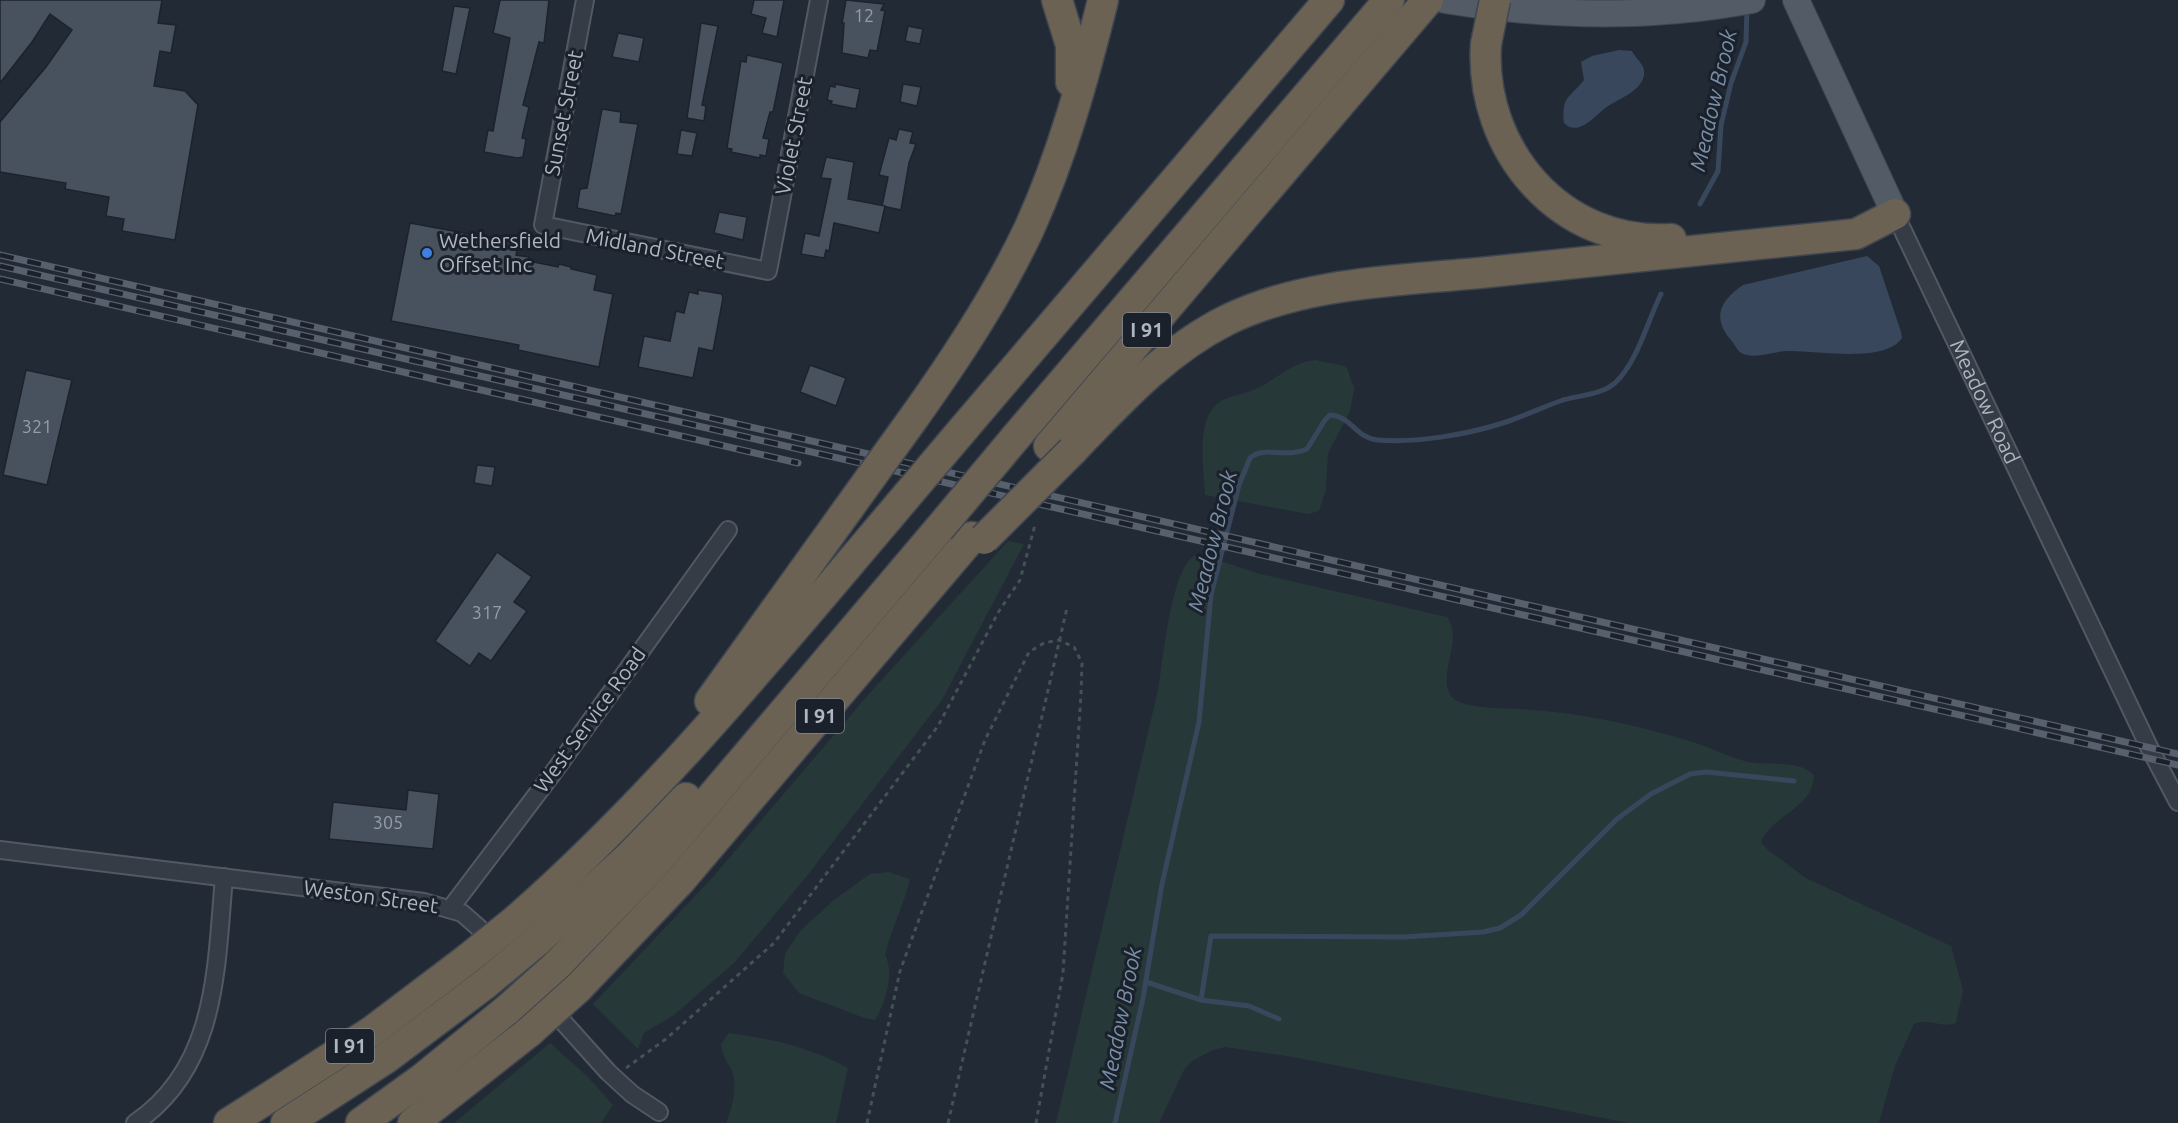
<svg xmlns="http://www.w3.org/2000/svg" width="2178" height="1123" viewBox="0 0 2178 1123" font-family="Ubuntu,sans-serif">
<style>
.green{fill:#273838}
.water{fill:#39475d}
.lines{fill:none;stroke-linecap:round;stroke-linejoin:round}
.stream{stroke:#39475d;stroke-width:5}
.building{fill:#48515e;stroke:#1c232c;stroke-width:1.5}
.street-casing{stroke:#525963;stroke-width:20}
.primary-casing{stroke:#3e454f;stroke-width:28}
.highway-casing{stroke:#3f4650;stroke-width:33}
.path{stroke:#435355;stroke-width:3;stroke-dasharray:4.5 4.5;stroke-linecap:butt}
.street{stroke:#353c46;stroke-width:16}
.primary{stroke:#535b66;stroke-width:26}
.highway{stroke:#6b6253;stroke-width:30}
.rail-casing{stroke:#57606c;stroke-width:7}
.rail{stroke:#1a212a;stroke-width:4.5;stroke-dasharray:14;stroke-linecap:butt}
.highway-bridge-casing{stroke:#3f4650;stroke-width:33;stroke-linecap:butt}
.highway-bridge{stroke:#6b6253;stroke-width:30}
.shop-dot{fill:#3f7fe0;stroke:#1a212a;stroke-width:2}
.labels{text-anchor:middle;stroke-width:6;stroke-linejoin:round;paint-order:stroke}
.number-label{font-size:18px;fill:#959da9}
.shield{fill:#1a212a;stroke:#828994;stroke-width:1.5}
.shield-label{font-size:20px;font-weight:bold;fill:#afb6c2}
.street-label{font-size:21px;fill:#afb6c2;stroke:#1a212a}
.poi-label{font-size:21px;fill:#afb6c2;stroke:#1a212a;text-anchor:start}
.water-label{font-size:22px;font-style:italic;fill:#7a8ea8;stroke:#1a212a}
</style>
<rect width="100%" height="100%" fill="#222a35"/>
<g class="green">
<path d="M1316,360C1327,364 1337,362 1347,368L1354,388L1350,412L1328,453L1326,489L1319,511L1308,514L1205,495C1204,468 1194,415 1223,400C1236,394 1250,393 1262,386C1279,376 1296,361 1316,360Z"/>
<path d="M1008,541L1024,544L942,700L807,876L734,963L674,1015L644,1033L638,1049L593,1004L712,878L867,696Z"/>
<path d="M1199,554L1260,574L1447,617C1465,641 1434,678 1453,698C1463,709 1505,708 1519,709C1577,712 1638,725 1693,742C1712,748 1730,758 1749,762C1770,766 1798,759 1814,775C1814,808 1773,814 1761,842L1768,850L1806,878L1951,946L1963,990L1956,1023C1939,1029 1931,1017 1914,1024L1895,1066L1879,1123H1628L1293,1057L1225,1047L1213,1050L1192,1061L1184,1070L1159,1123H1056L1158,690C1163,665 1171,558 1199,554Z"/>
<path d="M889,872L910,879C904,905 891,929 885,955C895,972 885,1004 875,1020L864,1018L799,993L783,973L785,954L800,931L835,899L870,874Z"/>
<path d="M729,1033C777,1040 805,1046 848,1068L836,1123H726C732,1108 738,1087 732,1071C727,1061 722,1056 721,1044Z"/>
<path d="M550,1043L587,1076L613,1105L601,1123H454Z"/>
</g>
<g class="water">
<path d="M1619,50L1632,51C1635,58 1644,64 1644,71C1646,89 1619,99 1608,106C1596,114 1579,138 1564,123C1561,96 1570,98 1584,80L1581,62L1592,56Z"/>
<path d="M1867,256L1879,266L1901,332L1902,338C1885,364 1815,350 1788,351C1775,351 1759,358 1747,355C1738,354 1736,346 1731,340C1711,317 1721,300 1743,285Z"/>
</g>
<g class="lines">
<g class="stream">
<path d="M1700,204L1718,171L1721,125L1731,83L1746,42L1747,8"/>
<path d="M1146,982L1201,1000L1211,936L1403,937L1483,932L1500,928L1521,915L1617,819L1651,794L1690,774L1706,772L1794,781"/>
<path d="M1201,1000L1249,1006L1279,1019"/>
<path d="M1115,1123L1143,998L1162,884L1199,722L1211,595L1239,485L1250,458C1264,445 1285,459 1307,449L1325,420L1330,415C1351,416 1356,438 1377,440C1417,443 1465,435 1503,423C1524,416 1543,407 1563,400C1580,395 1601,395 1615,383C1638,361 1647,322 1661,294"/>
</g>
</g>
<g class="building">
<path d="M0,0H162L158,23L176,25L171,53L160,51L154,86L185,91L198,105L175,240L122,231L124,219L106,216L109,197L65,189L66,183L0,172V122L46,67L72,30L50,14L32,42L0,83Z"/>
<path d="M500,0H549L544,43L539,42L523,105L529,107L522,138L526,139L523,157L517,158L484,152L488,130L493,131L510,38L493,33Z"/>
<path d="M754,0H784L777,37L762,33L766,18L751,14Z"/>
<path d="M846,0L884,4L881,10L885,11L877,51L870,50L868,58L842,53L844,23H842Z"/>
<path d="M454,6L470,8L456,74L442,71Z"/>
<path d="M701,23L718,26L702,105L706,106L704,121L687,118Z"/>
<path d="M908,26L923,29L920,44L905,41Z"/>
<path d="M618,33L644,38L639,62L612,57Z"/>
<path d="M747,55L783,63L773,112H770L763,138L769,139L766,156L760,155V158L731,152L732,149L727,148L741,61L746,62Z"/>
<path d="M835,84L860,89L856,109L831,104L832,101L827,100L830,86L835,87Z"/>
<path d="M903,84L921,87L917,106L900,102Z"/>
<path d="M602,109L621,112L620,122L638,124L621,214L616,213L615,216L577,208L580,189L587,188Z"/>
<path d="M899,129L913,132L910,143L916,144L909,163L901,210L882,206L888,177L879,175L889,138L896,140Z"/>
<path d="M681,130L697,133L692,156L677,154Z"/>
<path d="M826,157L854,162L848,199L885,206L879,233L834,223L829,251L826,250L824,258L801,254L805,233L819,236L831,179L821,178Z"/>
<path d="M719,212L747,217L743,240L714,233Z"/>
<path d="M410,223L518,243L516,255L529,257L528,261L558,267L559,264L571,267V269L597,275L594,290L613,294L599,367L518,350L519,345L391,321Z"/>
<path d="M698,290L722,294L723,298L713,351L699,348L693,378L638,367L644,336L670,341L676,311L684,313L689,292L698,294Z"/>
<path d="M810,365L846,378L836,406L800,392Z"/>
<path d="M26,370L72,380L47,485L3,475Z"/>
<path d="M477,465L495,467L492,486L474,483Z"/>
<path d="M497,552L532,577L514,602L527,611L491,661L479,653L470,666L435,641Z"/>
<path d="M408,790L439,794L433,849L329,839L333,802L406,810Z"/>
</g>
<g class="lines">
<defs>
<g id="street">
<path d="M585,0L543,225L768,271L819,0"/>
<path id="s1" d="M1895,214L2149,747L2178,802"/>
<path d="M0,850L424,902L462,913L478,927L608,1072L632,1094L659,1112"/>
<path d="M450,909L553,773L728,530"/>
<path d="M135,1123C218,1067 216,967 224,877"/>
</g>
<g id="primary">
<path d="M1445,0C1547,17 1651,19 1752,0"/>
<path d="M1796,0L1895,214"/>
</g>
<g id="highway">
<path d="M1057,0L1071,45V82"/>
<path d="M1486,44C1479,150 1561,246 1671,239"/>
<path d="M915,416C957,357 998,295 1029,229C1062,157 1084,77 1103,0"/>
<path d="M965,427L1329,0"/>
<path d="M1015,438L1389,0"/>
<path d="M1049,446L1428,0"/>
<path d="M1072,451C1119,402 1165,351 1227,320C1307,281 1402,281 1489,272C1612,259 1734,247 1856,234L1895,214"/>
<path d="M710,701L848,509"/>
<path d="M516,920C654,799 769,658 888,518"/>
<path d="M536,942L631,855L686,798"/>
<path d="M557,965L654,865L939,529"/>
<path d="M578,988L679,882L972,537"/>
<path d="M229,1123L371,1032L465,961"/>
<path d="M286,1123L385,1059L485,984"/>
<path d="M361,1123L422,1079L508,1009"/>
<path d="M413,1123L529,1032"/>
</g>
</defs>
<use href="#street" class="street-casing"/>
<use href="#primary" class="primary-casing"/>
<use href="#highway" class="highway-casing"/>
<g class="path">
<path d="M626,1068L666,1039L774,943L938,726L999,611L1020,580L1035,525"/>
<path d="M867,1123L900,971L985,740L1029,652L1044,643L1059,640L1074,647L1082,663L1081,694L1063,973L1036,1123"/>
<path d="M948,1123L1067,608"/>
</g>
<use href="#street" class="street"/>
<use href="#primary" class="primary"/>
<use href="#highway" class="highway"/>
<defs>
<g id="rail">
<path d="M0,255L2178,754"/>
<path d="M0,266L2178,765"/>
<path d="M0,279L798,463"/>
</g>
</defs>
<use href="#rail" class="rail-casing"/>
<use href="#rail" class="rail"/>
<defs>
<g id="highway-bridge">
<path d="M1486,44L1495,0"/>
<path d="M848,509L915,416"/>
<path d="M888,518L965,427"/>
<path d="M939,529L1015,438"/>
<path d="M984,539L1072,451"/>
<path d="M465,961L516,920"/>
<path d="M485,984L536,942"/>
<path d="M508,1009L557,965"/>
<path d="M529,1032L578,988"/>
</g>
</defs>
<use href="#highway-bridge" class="highway-bridge-casing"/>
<use href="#highway-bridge" class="highway-bridge"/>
</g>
<circle class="shop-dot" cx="427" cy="253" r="6"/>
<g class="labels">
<g class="number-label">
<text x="864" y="22">12</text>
<text x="37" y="433">321</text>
<text x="487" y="619">317</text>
<text x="388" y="829">305</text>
</g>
<g class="shield">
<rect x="1123" y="313" width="48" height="34" rx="4.5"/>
<rect x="796" y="699" width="48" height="34" rx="4.5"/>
<rect x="326" y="1029" width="48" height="34" rx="4.5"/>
</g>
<g class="shield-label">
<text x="1147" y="337">I 91</text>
<text x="820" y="723">I 91</text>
<text x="350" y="1053">I 91</text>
</g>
<g class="street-label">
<text transform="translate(564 113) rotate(-79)" y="7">Sunset Street</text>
<text transform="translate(794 136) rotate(-79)" y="7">Violet Street</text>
<text transform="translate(655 249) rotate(11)" y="7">Midland Street</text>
<text dy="7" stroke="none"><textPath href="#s1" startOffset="208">Meadow Road</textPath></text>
<text transform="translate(590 720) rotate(-54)" y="7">West Service Road</text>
<text transform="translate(371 897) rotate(8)" y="7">Weston Street</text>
</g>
<g class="poi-label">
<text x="439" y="248">Wethersfield<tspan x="439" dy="24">Offset Inc</tspan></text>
</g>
<g class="water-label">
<text transform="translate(1713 100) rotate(-77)" y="8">Meadow Brook</text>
<text transform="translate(1212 541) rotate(-76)" y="8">Meadow Brook</text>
<text transform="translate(1120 1018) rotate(-79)" y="8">Meadow Brook</text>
</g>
</g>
</svg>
